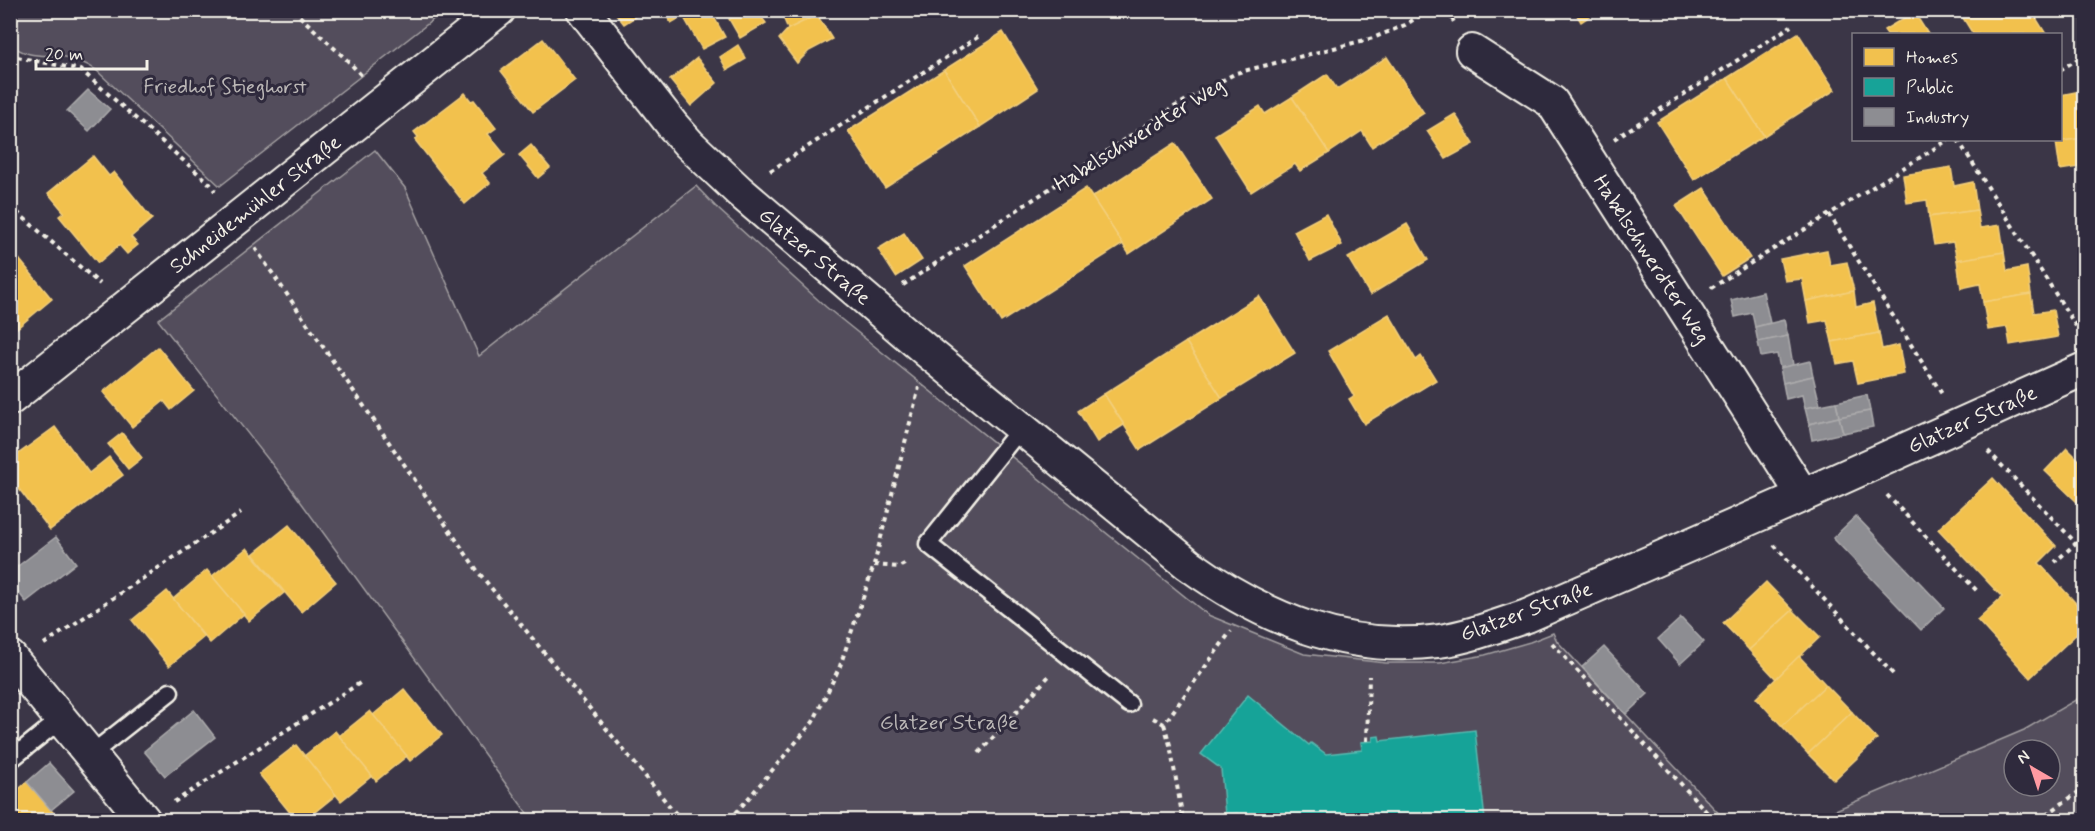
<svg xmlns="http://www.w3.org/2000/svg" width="2095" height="831" viewBox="0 0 2095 831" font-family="Mynerve,sans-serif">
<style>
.green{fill:#534e5c;stroke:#a4a0a2;stroke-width:1.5;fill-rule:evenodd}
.homes{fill:#f2c14e;stroke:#f3cf7c;stroke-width:1.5}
.public{fill:#17a398;stroke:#59bab0;stroke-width:1.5}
.industry{fill:#8d8d92;stroke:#acabac;stroke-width:1.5}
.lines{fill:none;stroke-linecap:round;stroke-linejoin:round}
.service-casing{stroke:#f4f1e8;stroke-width:21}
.minor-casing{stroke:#f4f1e8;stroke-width:36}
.path{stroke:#f4f1e8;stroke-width:4;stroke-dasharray:4.5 4.5;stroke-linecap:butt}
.service{stroke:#2f2a3d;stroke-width:16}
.minor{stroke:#2f2a3d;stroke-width:32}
.labels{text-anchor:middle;stroke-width:6;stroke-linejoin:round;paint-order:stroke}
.park-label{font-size:21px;fill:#bcb8b7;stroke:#2f2a3d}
.street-label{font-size:21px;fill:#f4f1e8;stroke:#2f2a3d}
</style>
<rect width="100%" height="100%" fill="#3b3647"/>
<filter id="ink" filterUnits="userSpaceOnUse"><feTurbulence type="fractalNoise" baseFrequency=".0167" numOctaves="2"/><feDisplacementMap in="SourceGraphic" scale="12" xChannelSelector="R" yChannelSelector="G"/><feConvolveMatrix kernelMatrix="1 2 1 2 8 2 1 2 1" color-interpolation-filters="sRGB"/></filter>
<g filter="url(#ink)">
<g class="green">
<path d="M10,11L11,10L444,11L220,186L96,70C87,64 76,59 65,57C45,54 27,59 11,44Z"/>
<path d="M375,150L405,188L479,356L696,186L717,208L826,307L1208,615L1304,654L1386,663H1440L1485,655L1530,642L1553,633L1557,641L1725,820H532L290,487L158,320Z"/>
<path d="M2084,695V820H1812L2024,730ZM2014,750H2050V786H2014Z"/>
</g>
<g class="homes">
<path d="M613,10H646L624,24Z"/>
<path d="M663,10H710L725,37L702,49L683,16L671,23Z"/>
<path d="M744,10H756L766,23L740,38L729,19Z"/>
<path d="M780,10H815L817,15L788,29Z"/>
<path d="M1574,10H1599L1581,22Z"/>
<path d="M1958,10H2031L2046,34H1973Z"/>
<path d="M1914,12L1928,34H1887L1884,30Z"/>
<path d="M817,15L832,39L809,51L797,63L779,39L788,29Z"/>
<path d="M1003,32L1038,89L980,127L944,70Z"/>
<path d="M1798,33L1835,90L1764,136L1727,78Z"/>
<path d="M543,39L575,80L533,112L501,71Z"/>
<path d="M738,45L746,59L727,70L720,57Z"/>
<path d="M1387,57L1424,113L1372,147L1362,131L1329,153L1292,97L1327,74L1337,89Z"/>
<path d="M697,58L717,83L691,106L670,80Z"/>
<path d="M944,70L980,127L885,188L848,131Z"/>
<path d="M1727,78L1764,136L1694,180L1657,122Z"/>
<path d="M2076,92L2079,110L2084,109V138L2056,142L2055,140H2060V95Z"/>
<path d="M465,93L471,101L474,100L496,128L488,134L505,155L482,173L490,183L465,204L415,140L418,137L414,132Z"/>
<path d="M1292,97L1329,153L1300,171L1295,164L1251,192L1215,135L1260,106L1265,114Z"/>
<path d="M1455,114L1474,144L1446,159L1427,131Z"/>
<path d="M2084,138V185H2083L2079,167L2060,170L2056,142Z"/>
<path d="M1175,143L1212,199L1129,254L1092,197Z"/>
<path d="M531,145L550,168L538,178L519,155Z"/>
<path d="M93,156L109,176L114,172L152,219L131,237L138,245L127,254L119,245L98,263L59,216L64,212L48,193Z"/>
<path d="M1951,167L1954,186L1973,182L1977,210L1929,217L1927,200L1907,203L1903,175Z"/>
<path d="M1086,188L1123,244L1001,322L965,266Z"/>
<path d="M1704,188L1750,258L1722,276L1676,206Z"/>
<path d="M1977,210L1980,228L2000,225L2004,252L1957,260L1953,242L1934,245L1929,217Z"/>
<path d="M1326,214L1342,245L1310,261L1294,231Z"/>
<path d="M1407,224L1428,260L1370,295L1348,258Z"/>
<path d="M904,233L922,260L896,277L878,249Z"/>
<path d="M10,248L52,299L10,334Z"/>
<path d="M1827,250L1830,265L1847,262L1854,291L1806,301L1802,279L1785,281L1780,259Z"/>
<path d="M2004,252L2007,271L2027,267L2031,294L1983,302L1980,284L1961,288L1957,260Z"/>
<path d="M1854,291L1856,307L1873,303L1879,333L1832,342L1827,320L1810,323L1806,301Z"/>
<path d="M2031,294L2034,313L2053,310L2058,337L2010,345L2007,327L1988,330L1983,302Z"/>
<path d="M1259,296L1295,353L1222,398L1186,342Z"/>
<path d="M1389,314L1416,360L1421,356L1436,380L1364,424L1349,399L1354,396L1328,351Z"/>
<path d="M1879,333L1882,349L1899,345L1904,374L1858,383L1853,361L1837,364L1832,342Z"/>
<path d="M1186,342L1222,398L1140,450L1104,394Z"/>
<path d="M158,347L194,391L171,410L164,401L132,427L103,392Z"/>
<path d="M1104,394L1124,425L1097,442L1078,411Z"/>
<path d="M55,427L89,473L109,457L123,475L50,530L10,477V460Z"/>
<path d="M122,433L142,458L128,469L108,444Z"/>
<path d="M2067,448L2084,465V500L2080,505L2045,471Z"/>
<path d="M1993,478L2056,546L2039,563L2084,612V627L2030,678L1977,620L2002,597L1938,529Z"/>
<path d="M289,525L336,582L301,612L253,554Z"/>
<path d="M247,548L284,593L249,621L212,576Z"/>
<path d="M207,570L244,614L210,643L173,599Z"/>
<path d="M1766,582L1793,610L1749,650L1723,623Z"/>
<path d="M167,591L204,637L169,666L132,620Z"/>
<path d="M1793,610L1820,637L1776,679L1749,650Z"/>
<path d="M1799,656L1826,685L1782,726L1756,698Z"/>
<path d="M1826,685L1852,712L1808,754L1782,726Z"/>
<path d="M404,689L442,735L410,761L373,715Z"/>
<path d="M370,711L407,756L376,781L339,736Z"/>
<path d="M1852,712L1877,739L1834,780L1808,754Z"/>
<path d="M335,731L372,776L341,801L304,756Z"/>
<path d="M296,745L336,795L305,820H296L259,774Z"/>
<path d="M27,782L51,810L60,820H10V791L13,794Z"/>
</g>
<path class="public" d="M1248,695L1309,745L1311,743L1326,754L1362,750L1361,742L1373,741V737L1379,736L1380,741L1475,730L1485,820H1238L1237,813L1225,815L1221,769L1201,754Z"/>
<g class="industry">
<path d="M88,90L110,109L89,131L67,111Z"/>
<path d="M1763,292L1770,323L1755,327L1752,313L1735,317L1731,300Z"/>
<path d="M1784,320L1788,336L1758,342L1755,327Z"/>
<path d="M1788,336L1793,365L1780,368L1777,354L1761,357L1758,342Z"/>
<path d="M1810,361L1813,376L1783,383L1780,368Z"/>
<path d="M1813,376L1820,405L1805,408L1802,395L1786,399L1783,383Z"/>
<path d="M1867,395L1870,411L1839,417L1836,402Z"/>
<path d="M1836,402L1839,417L1809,424L1805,408Z"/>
<path d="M1870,411L1873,427L1843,433L1839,417Z"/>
<path d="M1839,417L1843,433L1812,440L1809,424Z"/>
<path d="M1856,516L1944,608L1921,630L1833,538Z"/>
<path d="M56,537L76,563L26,602L10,582V572Z"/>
<path d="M1681,618L1704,642L1680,664L1658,639Z"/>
<path d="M1604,647L1648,694L1626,714L1582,667Z"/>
<path d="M194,710L215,737L165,776L144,751Z"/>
<path d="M49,763L74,791L51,810L27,782Z"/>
</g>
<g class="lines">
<defs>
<g id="service">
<path d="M1021,428L928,544L1129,704"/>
<path d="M90,755L170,692"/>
<path d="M10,760L61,719"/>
</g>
<g id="minor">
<path d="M583,10L673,126L689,144L739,191L928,352L1188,564C1263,618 1345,653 1439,641C1469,637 1499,625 1527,616L1788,502L2084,369"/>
<path d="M1472,51L1552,102L1803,495"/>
<path d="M10,399L499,10"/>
<path d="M10,657L144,820"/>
</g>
</defs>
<use href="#service" class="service-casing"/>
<use href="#minor" class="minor-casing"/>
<g class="path">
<path d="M293,10L347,60L362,76"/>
<path d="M1447,10L1454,22"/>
<path d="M10,52L17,57L81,70L210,184L215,191"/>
<path d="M2060,70L2084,55"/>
<path d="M1614,139L1791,26"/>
<path d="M1958,140L2081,334"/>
<path d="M770,171L981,35"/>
<path d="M10,206L100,284"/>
<path d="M1829,214L1942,394"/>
<path d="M255,248L479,573L681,820"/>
<path d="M903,285L1174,107L1236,73L1373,38L1405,25L1428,10"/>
<path d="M1711,288L1948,140"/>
<path d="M1988,451L2076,543L2055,562"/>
<path d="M1887,495L1977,591"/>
<path d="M1774,545L1893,674"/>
<path d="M874,565L899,567L908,562"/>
<path d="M1552,643L1714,820"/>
<path d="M44,644L241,513"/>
<path d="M1153,718L1164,724L1231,631"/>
<path d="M1164,724L1170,745L1183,820"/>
<path d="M1367,741L1369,676"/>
<path d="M979,753L1049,676"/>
<path d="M174,802L363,681"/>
<path d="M730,820L813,722L840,666L874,565L919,387"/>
<path d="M2039,820L2084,788"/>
</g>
<use href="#service" class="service"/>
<use href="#minor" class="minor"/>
</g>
</g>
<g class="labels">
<g class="park-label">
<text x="225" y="93">Friedhof Stieghorst</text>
<text x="949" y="729">Glatzer Straße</text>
</g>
<g class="street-label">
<text transform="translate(1139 134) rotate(-32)" y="7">Habelschwerdter Weg</text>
<text transform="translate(255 204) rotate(-38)" y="7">Schneidemühler Straße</text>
<text transform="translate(815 256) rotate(40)" y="7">Glatzer Straße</text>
<text transform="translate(1652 259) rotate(57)" y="7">Habelschwerdter Weg</text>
<text transform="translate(1972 419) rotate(-24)" y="7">Glatzer Straße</text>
<text transform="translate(1526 611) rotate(-20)" y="7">Glatzer Straße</text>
</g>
</g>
<rect width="2095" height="831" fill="none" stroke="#2f2a3d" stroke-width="36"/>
<rect x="18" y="18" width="2059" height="795" fill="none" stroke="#f4f1e8" stroke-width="2" filter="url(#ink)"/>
<rect x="1852" y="33" width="210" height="108" fill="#2f2a3d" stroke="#7e7a81" stroke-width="1.5"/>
<rect x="1864" y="48" width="30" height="18" fill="#f2c14e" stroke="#7e7a81" stroke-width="1.5"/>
<text x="1906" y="63" font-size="18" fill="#f4f1e8">Homes</text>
<rect x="1864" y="78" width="30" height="18" fill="#17a398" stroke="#7e7a81" stroke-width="1.5"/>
<text x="1906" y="93" font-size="18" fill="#f4f1e8">Public</text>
<rect x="1864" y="108" width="30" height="18" fill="#8d8d92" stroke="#7e7a81" stroke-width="1.5"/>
<text x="1906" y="123" font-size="18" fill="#f4f1e8">Industry</text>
<g transform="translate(2032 768) rotate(321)"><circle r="28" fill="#2f2a3d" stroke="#7e7a81" stroke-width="1.5"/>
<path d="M0-4.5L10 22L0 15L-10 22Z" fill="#ff9aa2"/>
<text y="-9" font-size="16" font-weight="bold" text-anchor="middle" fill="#f4f1e8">N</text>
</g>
<path d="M36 60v9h111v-9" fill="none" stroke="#f4f1e8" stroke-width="3"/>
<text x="45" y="60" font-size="18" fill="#f4f1e8" stroke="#2f2a3d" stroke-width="4.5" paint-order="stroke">20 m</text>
</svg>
